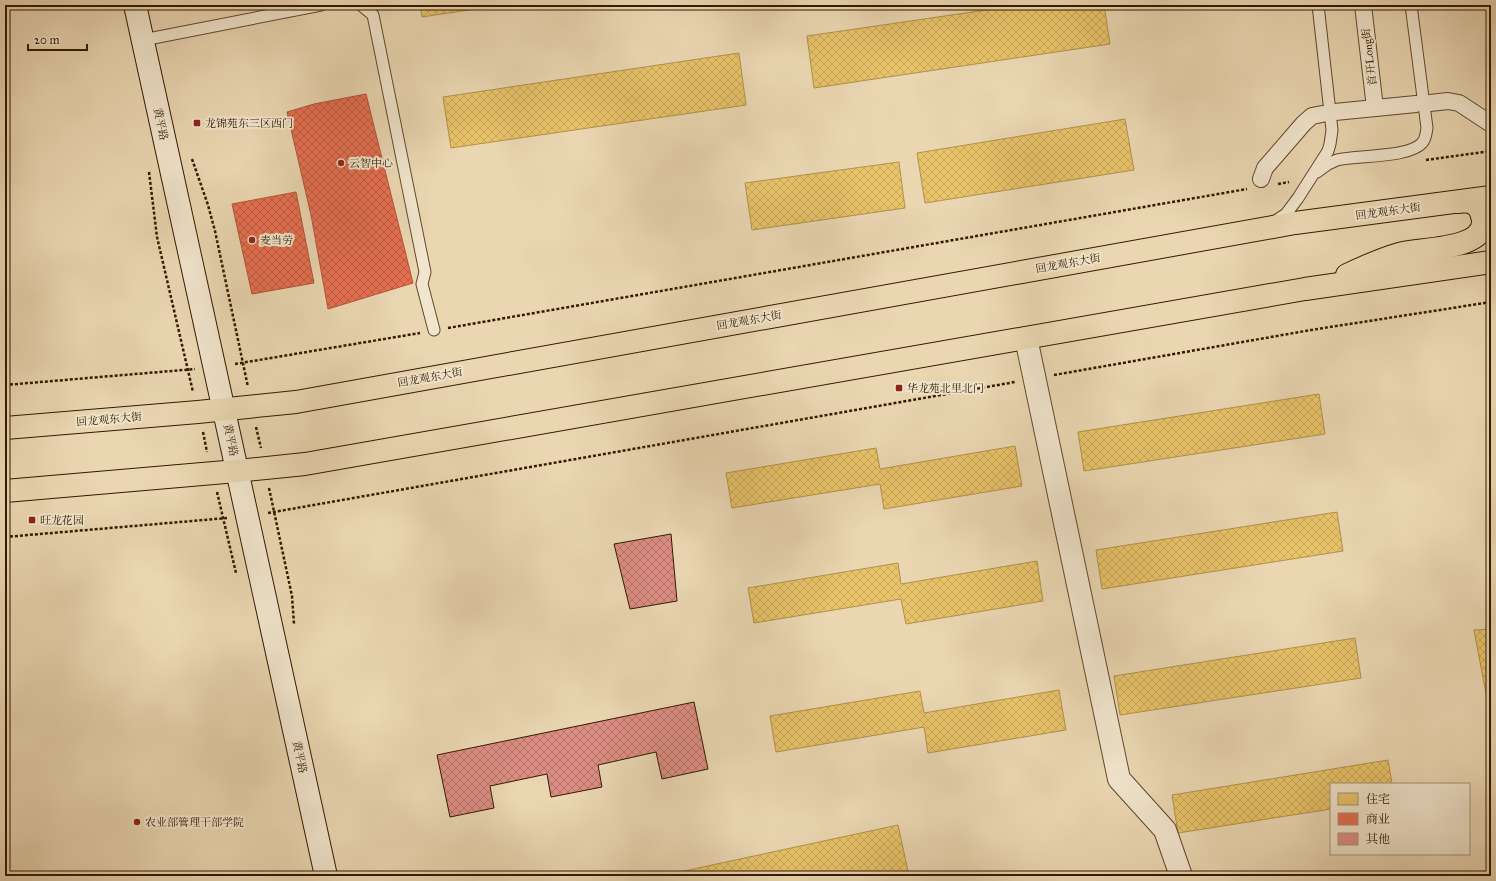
<svg xmlns="http://www.w3.org/2000/svg" width="1496" height="881" viewBox="0 0 1496 881" font-family="'IM FELL Great Primer','Noto Serif SC',serif">
<style>
.homes{fill:url(#homes-cross-hatch);stroke:#b2914a}
.shops{fill:url(#shops-cross-hatch);stroke:#b15539}
.building{fill:url(#building-cross-hatch);stroke:#331900}
.lines{fill:none;stroke-linecap:round;stroke-linejoin:round}
.service-casing{stroke:#61482c;stroke-width:13}
.pedestrian-casing{stroke:#61482c;stroke-width:18}
.minor-casing{stroke:#61482c;stroke-width:24}
.secondary-casing{stroke:#331900;stroke-width:24}
.primary-casing{stroke:#331900;stroke-width:24}
.path{stroke:#331900;stroke-width:2.5;stroke-dasharray:3 2;stroke-linecap:butt}
.service{stroke:#f1e5cd;stroke-width:11}
.pedestrian{stroke:#f1e5cd;stroke-width:16}
.minor{stroke:#f1e5cd;stroke-width:22}
.secondary{stroke:#f1e5cd;stroke-width:22}
.primary{stroke:#ead7b2;stroke-width:22}
.poi-dot{fill:#8f2418;stroke:#f1e5cd;stroke-width:1.5}
.labels{text-anchor:middle;stroke-width:4;stroke-linejoin:round;paint-order:stroke}
.street-label{font-size:11px;fill:#331900;stroke:#f1e5cd}
.poi-label{font-size:11px;fill:#331900;stroke:#f1e5cd;text-anchor:start}
</style>
<defs>
<pattern id="homes-cross-hatch" width="8" height="8" patternUnits="userSpaceOnUse"><rect width="8" height="8" fill="#e9c46a"/><path d="M0 0l8 8M0 8l8-8" fill="none" stroke="#c8a85a"/></pattern>
<pattern id="shops-cross-hatch" width="8" height="8" patternUnits="userSpaceOnUse"><rect width="8" height="8" fill="#e76f51"/><path d="M0 0l8 8M0 8l8-8" fill="none" stroke="#bc5a41"/></pattern>
<pattern id="building-cross-hatch" width="8" height="8" patternUnits="userSpaceOnUse"><rect width="8" height="8" fill="#dd8e84"/><path d="M0 0l8 8M0 8l8-8" fill="none" stroke="#b4736a"/></pattern>
</defs>
<rect width="100%" height="100%" fill="#ead7b2"/>
<filter id="stains"><feTurbulence type="fractalNoise" baseFrequency=".005" numOctaves="4"/><feColorMatrix values="0 0 0 0 .2 0 0 0 0 .09 0 0 0 0 .02 0 0 0 .5 -.17"/></filter>
<radialGradient id="worn" r=".72"><stop offset=".6" stop-color="#630" stop-opacity="0"/><stop offset="1" stop-color="#630" stop-opacity=".3"/></radialGradient>
<g class="homes">
<path d="M420,5H502L422,17Z"/>
<path d="M1020,5H1104L1110,44L814,88L807,36Z"/>
<path d="M739,53L746,105L451,148L443,97Z"/>
<path d="M1125,119L1134,170L925,203L917,153Z"/>
<path d="M899,162L905,208L752,230L745,183Z"/>
<path d="M1319,394L1325,434L1084,471L1078,432Z"/>
<path d="M1015,446L1022,486L884,509L880,484L732,508L726,473L876,448L880,469Z"/>
<path d="M1337,512L1343,551L1102,589L1096,550Z"/>
<path d="M1037,561L1043,601L906,624L901,599L754,623L748,588L898,563L901,584Z"/>
<path d="M1491,629V714L1490,715L1474,630Z"/>
<path d="M1355,638L1361,678L1120,715L1114,676Z"/>
<path d="M1059,690L1066,730L928,753L924,727L776,752L770,716L920,691L924,713Z"/>
<path d="M1388,760L1392,784H1331V809L1178,833L1172,795Z"/>
<path d="M898,825L908,871L883,876H661Z"/>
</g>
<g class="shops">
<path d="M366,94L413,283L328,309L311,215L287,112L314,104Z"/>
<path d="M296,192L314,283L252,294L232,204Z"/>
</g>
<g class="building">
<path d="M671,534L677,601L630,609L614,544Z"/>
<path d="M694,702L708,769L662,779L656,752L598,765L602,787L551,797L547,774L490,786L494,808L450,817L437,755Z"/>
</g>
<g class="lines">
<defs>
<g id="service">
<path d="M361,5L373,15L425,272L422,284L434,330"/>
<path d="M143,40L321,5"/>
<path d="M1317,172L1328,164L1337,160C1357,155 1409,158 1422,143C1426,139 1426,133 1427,128L1411,5"/>
<path d="M1274,222L1286,214L1298,198L1328,151L1330,144L1332,130L1318,5"/>
</g>
<g id="pedestrian">
<path d="M1363,5L1375,108"/>
<path d="M1430,103L1448,101L1459,103L1491,124"/>
<path d="M1335,112L1416,104"/>
<path d="M1261,179L1265,168L1304,123L1312,116L1322,114"/>
</g>
<path id="minor" d="M1026,338L1119,779L1165,830L1181,876"/>
<path id="secondary" d="M135,5L326,876"/>
<g id="primary">
<path d="M1347,275C1364,267 1381,259 1399,254C1419,248 1486,251 1483,220C1482,215 1481,210 1477,206C1472,201 1464,201 1457,202"/>
<path d="M5,428L198,412L296,402L1295,223L1491,197"/>
<path d="M5,491L237,471L305,464L1305,289L1491,262"/>
</g>
</defs>
<use href="#service" class="service-casing"/>
<use href="#pedestrian" class="pedestrian-casing"/>
<use href="#minor" class="minor-casing"/>
<use href="#secondary" class="secondary-casing"/>
<use href="#primary" class="primary-casing"/>
<g class="path">
<path d="M192,159L208,205L215,231L248,387"/>
<path d="M1426,160L1491,151"/>
<path d="M149,172L157,237L193,392"/>
<path d="M1278,184L1289,182"/>
<path d="M448,328L1247,189"/>
<path d="M235,364L420,333"/>
<path d="M1054,375L1311,330L1491,302"/>
<path d="M5,385L195,369"/>
<path d="M256,427L261,448"/>
<path d="M203,432L207,452"/>
<path d="M269,488L292,596L294,624"/>
<path d="M217,492L236,573"/>
<path d="M268,513L1015,382"/>
<path d="M5,537L227,518"/>
</g>
<use href="#service" class="service"/>
<use href="#pedestrian" class="pedestrian"/>
<use href="#minor" class="minor"/>
<use href="#secondary" class="secondary"/>
<use href="#primary" class="primary"/>
</g>
<g class="poi-dot">
<rect x="193" y="119" width="8" height="8" rx="2"/>
<circle cx="341" cy="163" r="4"/>
<circle cx="252" cy="240" r="4"/>
<rect x="895" y="384" width="8" height="8" rx="2"/>
<rect x="28" y="516" width="8" height="8" rx="2"/>
<circle cx="137" cy="822" r="4"/>
</g>
<g class="labels">
<g class="street-label">
<text transform="translate(1369 57) rotate(-97)" y="4">首开Long街</text>
<text transform="translate(161 124) rotate(78)" y="4">黄平路</text>
<text transform="translate(1388 211) rotate(-8)" y="4">回龙观东大街</text>
<text transform="translate(1068 263) rotate(-10)" y="4">回龙观东大街</text>
<text transform="translate(749 320) rotate(-10)" y="4">回龙观东大街</text>
<text transform="translate(430 377) rotate(-10)" y="4">回龙观东大街</text>
<text transform="translate(109 419) rotate(-5)" y="4">回龙观东大街</text>
<text transform="translate(231 440) rotate(78)" y="4">黄平路</text>
<text transform="translate(300 757) rotate(78)" y="4">黄平路</text>
</g>
<g class="poi-label">
<text x="205" y="127">龙锦苑东三区西门</text>
<text x="349" y="167">云智中心</text>
<text x="260" y="244">麦当劳</text>
<text x="907" y="392">华龙苑北里北门</text>
<text x="40" y="524">旺龙花园</text>
<text x="145" y="826">农业部管理干部学院</text>
</g>
</g>
<rect width="1496" height="881" fill="none" stroke="#ead7b2" stroke-width="20"/>
<rect x="6" y="6" width="1484" height="869" fill="none" stroke="#331900" stroke-width="2"/>
<rect x="10" y="10" width="1476" height="861" fill="none" stroke="#331900"/>
<rect x="1330" y="783" width="140" height="72" fill="#f1e5cd" stroke="#a5937b"/>
<rect x="1338" y="793" width="20" height="12" fill="#e9c46a" stroke="#a5937b"/>
<text x="1366" y="803" font-size="12" fill="#331900">住宅</text>
<rect x="1338" y="813" width="20" height="12" fill="#e76f51" stroke="#a5937b"/>
<text x="1366" y="823" font-size="12" fill="#331900">商业</text>
<rect x="1338" y="833" width="20" height="12" fill="#dd8e84" stroke="#a5937b"/>
<text x="1366" y="843" font-size="12" fill="#331900">其他</text>
<path d="M28 44v6h59v-6" fill="none" stroke="#331900" stroke-width="2"/>
<text x="34" y="44" font-size="12" fill="#331900" stroke="#f1e5cd" stroke-width="3" paint-order="stroke">20 m</text>
<rect width="100%" height="100%" filter="url(#stains)"/>
<rect width="100%" height="100%" fill="url(#worn)"/>
</svg>
